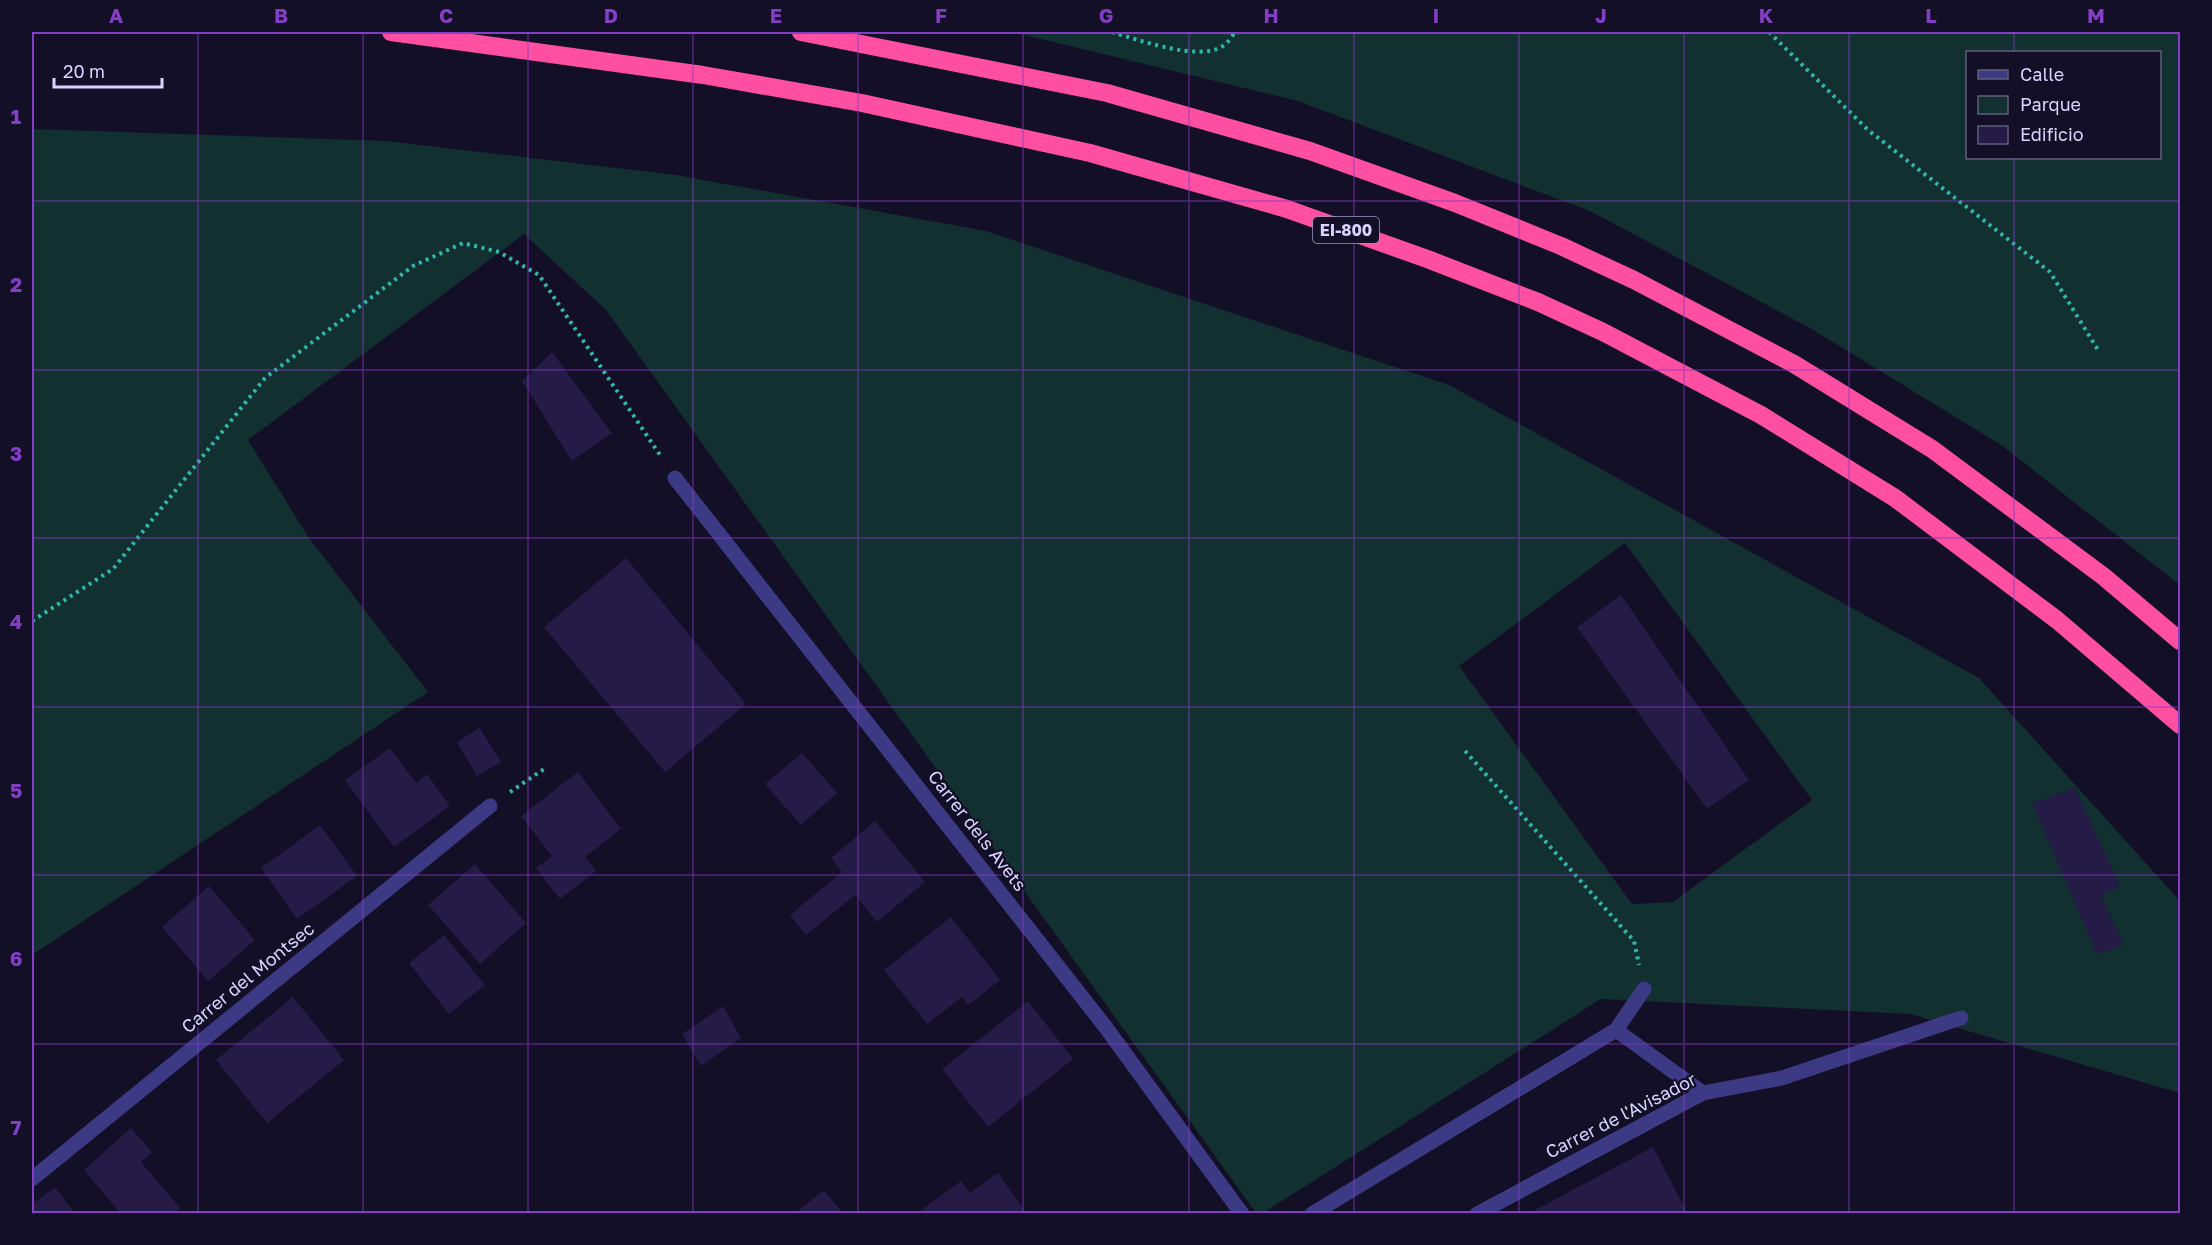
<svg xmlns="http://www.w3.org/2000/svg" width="2212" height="1245" viewBox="0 0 2212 1245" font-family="'Golos Text',sans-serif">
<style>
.green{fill:#12302f;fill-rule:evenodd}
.building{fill:#241b47}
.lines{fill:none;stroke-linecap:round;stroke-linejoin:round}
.path{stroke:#2fb8b0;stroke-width:4;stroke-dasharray:3 4.5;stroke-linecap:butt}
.lane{stroke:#3d3a85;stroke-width:15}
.street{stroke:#3d3a85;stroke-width:15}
.highway{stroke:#ff4fa3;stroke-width:18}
.grid{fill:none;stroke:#843dc5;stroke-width:1.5;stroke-opacity:0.55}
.labels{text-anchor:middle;stroke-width:4.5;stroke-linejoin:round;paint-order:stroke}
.shield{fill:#130f26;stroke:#9e99be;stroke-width:1.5}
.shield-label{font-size:16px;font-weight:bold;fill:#d9d4ff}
.street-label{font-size:18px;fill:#d9d4ff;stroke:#130f26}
.neatline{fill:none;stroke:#843dc5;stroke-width:2}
.grid-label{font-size:20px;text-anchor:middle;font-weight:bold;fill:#843dc5}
</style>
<rect width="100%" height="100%" fill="#130f26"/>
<g class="green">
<path d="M1012,32H2180V585L2001,445L1810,328L1590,211L1298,101ZM1968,52H2160V158H1968Z"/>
<path d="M32,129L386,141L676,175L986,231L1449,385L1979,678L2180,901V1093L1910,1014L1601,999L1263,1213H1256L606,310L524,234L248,440L309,538L428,692L32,955ZM1625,543L1812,800L1673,902L1632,904L1459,666Z"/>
</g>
<g class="building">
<path d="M552,352L612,433L572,461L522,381Z"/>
<path d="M626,558L746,704L665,772L544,627Z"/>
<path d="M1621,595L1749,780L1707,809L1577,627Z"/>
<path d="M480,728L501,762L477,776L457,742Z"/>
<path d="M390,748L416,783L427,774L450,806L394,847L345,780Z"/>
<path d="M802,753L837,793L801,825L765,784Z"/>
<path d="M578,772L621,829L585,857L596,871L560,899L536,868L552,856L521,816Z"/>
<path d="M2075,788L2120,886L2101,896L2124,944L2097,954L2032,803Z"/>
<path d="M875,821L925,882L877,922L855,895L806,935L790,915L842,872L831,858Z"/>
<path d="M320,825L357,876L297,919L261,868Z"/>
<path d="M475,864L526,923L480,964L428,905Z"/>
<path d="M209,886L255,940L208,981L162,927Z"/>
<path d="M951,917L1000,980L968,1005L962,997L927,1024L884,970Z"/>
<path d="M444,935L485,985L449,1014L409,963Z"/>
<path d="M293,997L344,1060L267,1123L216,1060Z"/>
<path d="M1028,1001L1073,1059L988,1127L942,1069Z"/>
<path d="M723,1006L741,1038L701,1066L682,1034Z"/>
<path d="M131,1128L152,1152L141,1162L180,1208L173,1214H121L84,1170Z"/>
<path d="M1653,1147L1688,1214H1528Z"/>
<path d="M998,1173L1027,1214H916L961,1181L970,1193Z"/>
<path d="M55,1187L75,1214H32V1204Z"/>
<path d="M824,1190L843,1214H794Z"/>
</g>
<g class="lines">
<g class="path">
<path d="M1112,32C1139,40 1199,62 1223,46C1228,43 1232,36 1235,32"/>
<path d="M1769,32L1868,130L2050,272L2098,350"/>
<path d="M32,621L113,569L265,378L413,266L463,243L499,252L539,275L662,458"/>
<path d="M1465,751L1634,941L1639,965"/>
<path d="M510,792L544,769"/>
</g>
<g class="lane">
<path d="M1616,1030L1703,1093"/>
<path d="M1312,1214L1616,1030L1644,989"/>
</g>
<g class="street">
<path d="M675,478L1104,1025L1242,1214"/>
<path d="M32,1179L490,806"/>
<path d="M1477,1214L1703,1093L1782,1078L1961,1018"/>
</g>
<g class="highway">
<path d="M391,32L703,75L862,103L1090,153L1287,209L1430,260L1538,302L1603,332L1761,415L1895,498L2057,620L2180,725"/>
<path d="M801,32L1107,93L1310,151L1455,203L1561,246L1634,280L1794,364L1932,449L2103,576L2180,641"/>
</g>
</g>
<path class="grid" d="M198,32V1214M363,32V1214M528,32V1214M693,32V1214M858,32V1214M1023,32V1214M1189,32V1214M1354,32V1214M1519,32V1214M1684,32V1214M1849,32V1214M2014,32V52M2014,158V1214M32,201H2180M32,370H2180M32,538H2180M32,707H2180M32,875H2180M32,1044H2180"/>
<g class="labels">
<rect class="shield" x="1313" y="217" width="66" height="26" rx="4.5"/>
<g class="shield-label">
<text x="1346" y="236">EI-800</text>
</g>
<g class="street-label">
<text transform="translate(977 831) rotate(52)" y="6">Carrer dels Avets</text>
<text transform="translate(248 978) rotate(-39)" y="6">Carrer del Montsec</text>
<text transform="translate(1621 1116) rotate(-27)" y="6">Carrer de l'Avisador</text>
</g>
</g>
<rect width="2212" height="1245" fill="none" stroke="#130f26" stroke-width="66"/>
<rect x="1966" y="51" width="195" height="108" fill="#130f26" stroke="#625e7d" stroke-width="1.5"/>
<rect x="1978" y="70" width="30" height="9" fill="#3d3a85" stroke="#625e7d" stroke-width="1.5"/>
<text x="2020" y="81" font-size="18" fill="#d9d4ff">Calle</text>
<rect x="1978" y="96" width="30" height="18" fill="#12302f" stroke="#625e7d" stroke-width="1.5"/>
<text x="2020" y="111" font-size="18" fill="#d9d4ff">Parque</text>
<rect x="1978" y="126" width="30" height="18" fill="#241b47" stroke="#625e7d" stroke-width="1.5"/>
<text x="2020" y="141" font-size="18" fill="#d9d4ff">Edificio</text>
<path d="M54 78v9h108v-9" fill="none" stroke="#d9d4ff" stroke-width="3"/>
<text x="63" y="78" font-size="18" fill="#d9d4ff" stroke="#130f26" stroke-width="4.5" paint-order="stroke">20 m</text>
<rect x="33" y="33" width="2146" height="1179" class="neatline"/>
<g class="grid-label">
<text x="116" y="23">A</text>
<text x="281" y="23">B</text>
<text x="446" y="23">C</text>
<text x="611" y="23">D</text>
<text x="776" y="23">E</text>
<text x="941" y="23">F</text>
<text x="1106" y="23">G</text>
<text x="1271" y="23">H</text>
<text x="1436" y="23">I</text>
<text x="1601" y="23">J</text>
<text x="1766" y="23">K</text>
<text x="1931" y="23">L</text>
<text x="2096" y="23">M</text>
<text x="16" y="124">1</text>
<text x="16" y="292">2</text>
<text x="16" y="461">3</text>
<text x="16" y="629">4</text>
<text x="16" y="798">5</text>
<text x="16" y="966">6</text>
<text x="16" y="1135">7</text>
</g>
</svg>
